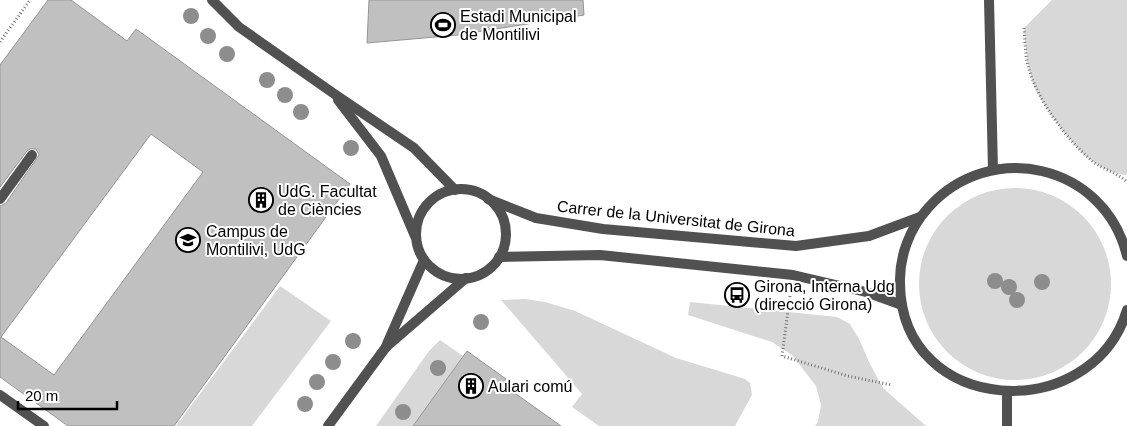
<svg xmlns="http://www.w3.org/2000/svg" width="1127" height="426" viewBox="0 0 1127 426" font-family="Arial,sans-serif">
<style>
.green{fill:#d8d8d8}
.building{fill:#c0c0c0;stroke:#959595;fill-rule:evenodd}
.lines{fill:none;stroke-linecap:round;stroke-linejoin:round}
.path{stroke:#737373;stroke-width:3;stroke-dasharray:1 2.5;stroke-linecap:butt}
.service{stroke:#515151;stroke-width:10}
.minor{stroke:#515151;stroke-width:10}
.tree{fill:#8d8d8d}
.labels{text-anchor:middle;stroke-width:4;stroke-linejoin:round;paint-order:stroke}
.poi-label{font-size:16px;fill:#000;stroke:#fff;text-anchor:start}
.street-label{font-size:16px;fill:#000;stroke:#fff}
</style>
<rect width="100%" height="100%" fill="#fff"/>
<g class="green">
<path d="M1052,0H1127V175C1116,174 1101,168 1092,161C1074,148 1044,108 1035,88C1027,69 1026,48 1024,28Z"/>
<circle cx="1015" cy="284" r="96"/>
<path d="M280,286L331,321L252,426H176Z"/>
<path d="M525,299L545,302L575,311L676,358L745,379L750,383L752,395L735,426H599L572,407L582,394L501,300Z"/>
<path d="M690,302L837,317L850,324L859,339L869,362L883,388L926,426H815L818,422L821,405L816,386L792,355L772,342L688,315Z"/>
<path d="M440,340L463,356L413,426H376L429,351Z"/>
</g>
<g class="building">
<path d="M48,0H71L127,41L136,29L350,184L174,426H68L0,377V206L6,203L39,155L36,149H30L27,151L0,187V65ZM151,134L203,172L54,375L1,337Z"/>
<path d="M369,0H583L584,15L458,35L367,43Z"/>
<path d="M467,351L506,379L502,384L561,426H413Z"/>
</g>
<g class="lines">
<g class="path">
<path d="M1024,28C1025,40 1025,54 1028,66C1037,99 1065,138 1091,160C1101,169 1115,171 1127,182"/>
<path d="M0,42L30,0"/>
<path d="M790,296L782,356L848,376L892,385"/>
</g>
<g class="service">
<path d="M0,199L32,155"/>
<path d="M0,395L44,426"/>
<path d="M328,426L386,347"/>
</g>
<g class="minor">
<path d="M212,0L239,27L333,93L414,148L455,190"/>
<path d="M989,0L993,170"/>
<path d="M338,100L381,156L415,236"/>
<circle cx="461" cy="234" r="45"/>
<path d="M488,199L536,218L603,229L796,246L869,236L920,217"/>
<path d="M1127,256C1105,164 990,138 928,208C910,228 899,256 900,284C902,417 1092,426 1127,310"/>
<path d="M499,257L600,255L793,275L866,292L902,305"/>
<path d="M387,344L424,260"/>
<path d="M386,347L466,278"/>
<path d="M1007,397V426"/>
</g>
</g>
<g class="tree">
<circle cx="191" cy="16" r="8"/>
<circle cx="208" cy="36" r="8"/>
<circle cx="227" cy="54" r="8"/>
<circle cx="267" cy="80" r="8"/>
<circle cx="285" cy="95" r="8"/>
<circle cx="301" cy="112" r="8"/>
<circle cx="351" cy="148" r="8"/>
<circle cx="995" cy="281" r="8"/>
<circle cx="1042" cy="282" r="8"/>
<circle cx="1009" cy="287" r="8"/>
<circle cx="1017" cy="300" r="8"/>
<circle cx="481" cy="322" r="8"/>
<circle cx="353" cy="341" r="8"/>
<circle cx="333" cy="362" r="8"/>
<circle cx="438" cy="368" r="8"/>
<circle cx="317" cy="382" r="8"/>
<circle cx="305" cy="404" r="8"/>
<circle cx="403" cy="412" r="8"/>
</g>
<defs>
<symbol id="stadium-ring" viewBox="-11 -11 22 22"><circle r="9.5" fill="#fff" stroke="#000" stroke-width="1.5"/><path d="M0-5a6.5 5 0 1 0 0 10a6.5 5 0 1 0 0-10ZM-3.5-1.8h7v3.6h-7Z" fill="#000"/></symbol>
<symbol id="building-ring" viewBox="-11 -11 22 22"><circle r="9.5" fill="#fff" stroke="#000" stroke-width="1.5"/><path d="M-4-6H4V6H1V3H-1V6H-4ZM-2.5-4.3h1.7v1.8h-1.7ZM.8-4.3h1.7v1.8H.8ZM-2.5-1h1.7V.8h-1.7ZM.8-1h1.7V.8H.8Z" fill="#000"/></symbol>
<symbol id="university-ring" viewBox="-11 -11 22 22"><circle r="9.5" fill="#fff" stroke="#000" stroke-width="1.5"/><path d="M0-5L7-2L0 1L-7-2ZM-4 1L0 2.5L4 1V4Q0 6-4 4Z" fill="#000"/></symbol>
<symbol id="bus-ring" viewBox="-11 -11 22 22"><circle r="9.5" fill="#fff" stroke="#000" stroke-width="1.5"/><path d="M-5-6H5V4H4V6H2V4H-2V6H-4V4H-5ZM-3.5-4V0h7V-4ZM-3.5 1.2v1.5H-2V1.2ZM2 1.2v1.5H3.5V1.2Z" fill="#000"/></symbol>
</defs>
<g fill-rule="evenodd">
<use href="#stadium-ring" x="429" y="11" width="28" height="28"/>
<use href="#building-ring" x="247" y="186" width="28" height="28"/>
<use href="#university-ring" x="174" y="226" width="28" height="28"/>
<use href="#bus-ring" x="723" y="281" width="28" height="28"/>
<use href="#building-ring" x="457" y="372" width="28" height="28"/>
</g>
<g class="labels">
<g class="poi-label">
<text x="460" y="22">Estadi Municipal<tspan x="460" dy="18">de Montilivi</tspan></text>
<text x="278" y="197">UdG. Facultat<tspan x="278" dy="18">de Ciències</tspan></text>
<text x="206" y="237">Campus de<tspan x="206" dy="18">Montilivi, UdG</tspan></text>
<text x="754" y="292">Girona, Interna Udg<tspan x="754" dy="18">(direcció Girona)</tspan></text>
<text x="488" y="392">Aulari comú</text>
</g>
<g class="street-label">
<text transform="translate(676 218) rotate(6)" y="6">Carrer de la Universitat de Girona</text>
</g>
</g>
<path d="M18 401v8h99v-8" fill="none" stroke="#000000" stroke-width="2.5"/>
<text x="25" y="401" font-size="15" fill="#000000" stroke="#ffffff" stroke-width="4" paint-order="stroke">20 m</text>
</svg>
